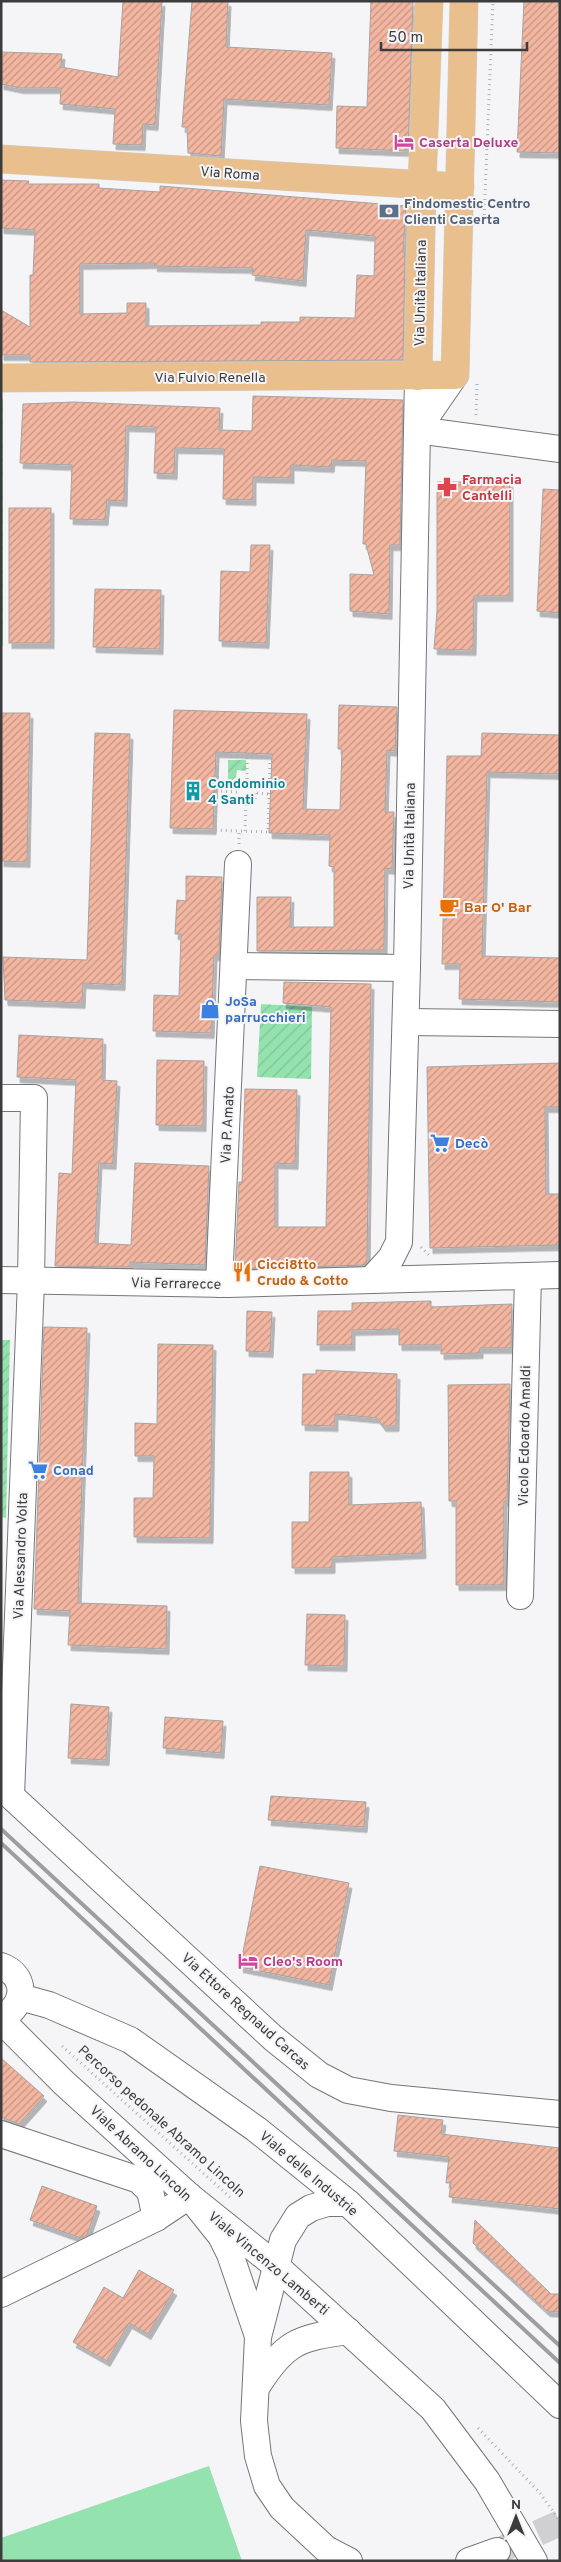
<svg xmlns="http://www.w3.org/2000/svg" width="561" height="2562" viewBox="0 0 561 2562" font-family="Overpass,sans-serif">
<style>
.grass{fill:#94e2ae}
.garden{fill:url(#garden-furrows)}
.building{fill:url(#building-hatch);stroke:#a6a3a2;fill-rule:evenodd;filter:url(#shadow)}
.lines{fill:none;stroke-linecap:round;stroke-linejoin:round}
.minor-tunnel{stroke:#d0d0d3;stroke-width:26;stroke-dasharray:26 13;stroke-linecap:butt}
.minor-casing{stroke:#767678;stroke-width:28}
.major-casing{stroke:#d0d0d0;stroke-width:29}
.path{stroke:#b0b0b2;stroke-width:3;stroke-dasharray:1 4;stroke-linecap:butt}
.minor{stroke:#fff;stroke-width:26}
.major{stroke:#e9bf8e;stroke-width:28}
.rail{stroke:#9e9ea0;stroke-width:4}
.labels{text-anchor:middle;stroke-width:4;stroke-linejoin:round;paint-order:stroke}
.hotel-label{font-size:14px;font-weight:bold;fill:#b23c85;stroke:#f5f5f8;text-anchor:start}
.street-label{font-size:14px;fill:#3c3c3d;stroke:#f5f5f8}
.service-label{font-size:14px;font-weight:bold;fill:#4e5e75;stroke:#f5f5f8;text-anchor:start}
.health-label{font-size:14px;font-weight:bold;fill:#be3a42;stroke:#f5f5f8;text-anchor:start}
.culture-label{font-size:14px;font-weight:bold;fill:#0d838f;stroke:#f5f5f8;text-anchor:start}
.food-label{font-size:14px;font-weight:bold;fill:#c56008;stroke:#f5f5f8;text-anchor:start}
.shop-label{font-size:14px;font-weight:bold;fill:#366cbe;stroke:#f5f5f8;text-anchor:start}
</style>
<defs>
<pattern id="garden-furrows" width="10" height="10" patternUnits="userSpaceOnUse" patternTransform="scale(1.25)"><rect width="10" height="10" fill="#94e2ae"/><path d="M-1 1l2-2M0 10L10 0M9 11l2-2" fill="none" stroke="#80c397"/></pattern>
<pattern id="building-hatch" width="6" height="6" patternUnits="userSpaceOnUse" patternTransform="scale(1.25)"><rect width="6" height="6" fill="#f3b6a0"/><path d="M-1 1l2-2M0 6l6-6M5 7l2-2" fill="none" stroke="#c69584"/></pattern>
<filter id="shadow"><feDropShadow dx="3" dy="5.5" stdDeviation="0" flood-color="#0004"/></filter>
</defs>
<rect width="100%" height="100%" fill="#f5f5f8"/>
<path class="grass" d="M209,2466L242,2561H1V2538Z"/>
<g class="garden">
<rect x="1" y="399" width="2" height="247"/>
<path d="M228,760H246V771L237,770L236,777L228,784Z"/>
<path d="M261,1004L312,1007L311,1079L257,1077Z"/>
<path d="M1,1340H10L6,1518L1,1517Z"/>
</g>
<g class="building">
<path d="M123,1H162L155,125L143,124L142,145L113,144L115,109L60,104L61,88H20L1,84V52L62,54L61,67L118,77Z"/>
<path d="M192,1H228L226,47L332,53L329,105L224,99L221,156L188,153L187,127H182Z"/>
<path d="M371,1H413L408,151L336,148L337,106L367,107Z"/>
<path d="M524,1H560V153L517,152Z"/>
<path d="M1,180L29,181L28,184H99V188L160,192V186L406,206L403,253H405L403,360L30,362V355H1V310L30,327V275H33L35,230L1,228ZM306,230L375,236L374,276L357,275L355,318L300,317V322H261V325L146,326V303H127V313L80,314V264L155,263L154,266L253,268L252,275L303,281Z"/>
<path d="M253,396L403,400L400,545H390L389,614L350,611V574L374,575L366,544H363L366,461L332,460L331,467L291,465V478L253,477V500L223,499L224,449L175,448L174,474L154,473L156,427L126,426L124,501L107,500L105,520L70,519L72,465L20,463L23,404L74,402L220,408L219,430L252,431Z"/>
<path d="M437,482H510V596H474L473,650L434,649L437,611Z"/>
<path d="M543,489L560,490V613L537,611Z"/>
<rect x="9" y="508" width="42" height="135"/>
<path d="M251,545H270L266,643L219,641L221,571L250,572Z"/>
<path d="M95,589L161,590L160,649L93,647Z"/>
<path d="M339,705L397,707L395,751L387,750L385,812H394L392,869L385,868L384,950L257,951V897H291L290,927H334V867L329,866L330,835L269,833L272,754L216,752L213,829L170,828L174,710L307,714L303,809L340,810L342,749H338Z"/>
<path d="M1,713H30L27,862L1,861Z"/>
<path d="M95,733L130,734L122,985L83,983L82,1003L5,1000L3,957L87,960Z"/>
<path d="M482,733L560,735V774L487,772L482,956L560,958V1002L459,999L460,964H442L447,756H481Z"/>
<path d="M186,876L222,877L219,955H214L211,1033L153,1031L154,995L179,996L181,934H175L177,900L186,901Z"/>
<path d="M284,982L371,984L367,1262L364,1265L235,1269L239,1182H242L245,1089L297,1090L295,1164L275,1163V1227H326L331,1007L283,1003Z"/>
<path d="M19,1035L103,1039L102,1080L117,1081L113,1164L99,1163L95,1243L131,1245L135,1163L209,1166L205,1265L130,1262V1267L55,1266L59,1173L72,1174L76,1080L17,1077Z"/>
<path d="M157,1060L204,1061L203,1126L156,1125Z"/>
<path d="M560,1063V1107H545L546,1194H560V1245L430,1248L427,1067Z"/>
<path d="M431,1301V1307L512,1304L511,1348H480V1353L441,1354V1345H399V1329L352,1330V1345H317L318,1311H352V1303Z"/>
<path d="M247,1311L272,1312L270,1352L246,1351Z"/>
<path d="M44,1327L87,1328L78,1603L167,1606L166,1649L68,1645L70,1611L34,1609Z"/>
<path d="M158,1344L213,1345L210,1538L134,1537V1498H153L154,1456H135V1423L157,1424Z"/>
<path d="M316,1370L397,1374L396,1426H383L377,1418L335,1414V1426L302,1425L303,1374H316Z"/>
<path d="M510,1384L507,1501H504V1585H456V1501H449L448,1385Z"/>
<path d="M310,1472H349V1505L421,1502L423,1553L332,1557V1568H292V1522H309Z"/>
<path d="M307,1614L345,1615L344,1666L305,1665Z"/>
<path d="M71,1704L109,1707L106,1760L68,1758Z"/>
<path d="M165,1717L223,1721L221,1753L163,1748Z"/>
<path d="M271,1796L366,1802L364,1827L268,1820Z"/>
<path d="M260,1866L349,1883L329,1985L240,1967Z"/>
<path d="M1,2058L44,2096L19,2124L1,2117Z"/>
<path d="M398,2115L443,2120L441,2134L560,2148V2209L449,2197L451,2183H446L449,2157L394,2151Z"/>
<path d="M42,2186L97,2206L87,2235L81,2238L30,2220Z"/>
<path d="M475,2220L551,2294H560V2312L547,2311L473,2243Z"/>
<path d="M139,2270L174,2290L148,2334L129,2323L107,2361L73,2342L104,2287L123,2298Z"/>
</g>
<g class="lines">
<path class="minor-tunnel" d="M502,2549L560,2523"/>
<defs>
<g id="minor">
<path d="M417,430L560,449"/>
<path d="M417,430L455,375"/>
<path d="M234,966L407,968"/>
<path d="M406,1022L560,1024"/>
<path d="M1,1098H34L31,1281L11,1796L273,2038L319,2075L348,2090L391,2098L560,2114"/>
<path d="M1,1280L228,1284L560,1275"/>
<path d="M371,1280L391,1258L399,1242L407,968L418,376"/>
<path d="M219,1284L238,864"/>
<path d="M520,1596L528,1276"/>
<path d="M1,1966C22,1974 27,1995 11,2011"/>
<path d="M20,1997L49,2005L130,2040L256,2129L348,2203L560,2405"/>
<path d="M1,2020L64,2083L189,2196L221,2236L230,2254L258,2336"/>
<path d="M1,2134L139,2180L150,2191L156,2218"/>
<path d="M189,2196L275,2265L433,2409L487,2481L534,2561"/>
<path d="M348,2203H327L311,2208L298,2216L283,2240L258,2337L254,2421L258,2456L267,2486L282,2508L326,2549L349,2561"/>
<path d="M1,2294L156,2218L189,2196"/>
<path d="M257,2386C286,2342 297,2338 348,2331"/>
<path d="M469,2561L497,2551"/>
</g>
<g id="major">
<path d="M1,159L460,187"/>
<path d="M418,376L422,185L429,1"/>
<path d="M1,378L455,375L464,1"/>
</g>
</defs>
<use href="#minor" class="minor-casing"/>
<use href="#major" class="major-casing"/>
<g class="path">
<path d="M484,220L493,1"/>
<path d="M476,415L477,384"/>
<path d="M247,784V756"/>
<path d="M216,791L237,792L240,786L247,784L255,787L257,793L255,799L248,802L241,800L237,792"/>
<path d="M257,793L269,794"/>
<path d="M245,831L246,802"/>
<path d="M239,844V831L268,832L270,757L218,755L215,830L239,831"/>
<path d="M421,1247L430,1256"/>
<path d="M62,2046L232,2199"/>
<path d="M478,2428L540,2493L560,2521"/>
</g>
<use href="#minor" class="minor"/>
<use href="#major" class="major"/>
<g class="rail">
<path d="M1,1829L560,2346"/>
<path d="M1,1843L560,2363"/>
</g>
</g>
<defs>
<symbol id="hotel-bare" viewBox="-9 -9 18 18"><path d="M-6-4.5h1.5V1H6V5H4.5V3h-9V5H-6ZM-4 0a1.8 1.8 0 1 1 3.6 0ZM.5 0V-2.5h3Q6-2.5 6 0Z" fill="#d1479c" stroke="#f5f5f8" stroke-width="2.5" paint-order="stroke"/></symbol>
<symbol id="bank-bare" viewBox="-9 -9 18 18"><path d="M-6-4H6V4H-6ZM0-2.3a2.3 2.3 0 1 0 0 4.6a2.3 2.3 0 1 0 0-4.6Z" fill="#5c6f8a" stroke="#f5f5f8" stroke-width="2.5" paint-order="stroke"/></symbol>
<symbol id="pharmacy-bare" viewBox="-9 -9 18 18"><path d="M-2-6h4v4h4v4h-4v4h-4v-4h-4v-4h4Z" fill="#e0444e" stroke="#f5f5f8" stroke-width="2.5" paint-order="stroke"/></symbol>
<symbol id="building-bare" viewBox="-9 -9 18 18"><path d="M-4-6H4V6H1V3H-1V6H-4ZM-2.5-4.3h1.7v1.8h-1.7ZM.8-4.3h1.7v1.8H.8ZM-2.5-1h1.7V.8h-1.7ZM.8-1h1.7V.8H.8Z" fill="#0f9aa8" stroke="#f5f5f8" stroke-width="2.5" paint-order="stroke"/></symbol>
<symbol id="cafe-bare" viewBox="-9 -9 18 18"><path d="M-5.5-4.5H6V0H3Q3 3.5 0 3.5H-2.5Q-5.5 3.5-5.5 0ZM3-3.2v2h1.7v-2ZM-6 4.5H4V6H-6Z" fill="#e8710a" stroke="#f5f5f8" stroke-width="2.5" paint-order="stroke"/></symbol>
<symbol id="shop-bare" viewBox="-9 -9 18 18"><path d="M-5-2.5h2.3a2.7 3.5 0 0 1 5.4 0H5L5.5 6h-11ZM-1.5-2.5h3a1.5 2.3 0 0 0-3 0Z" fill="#3f7fe0" stroke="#f5f5f8" stroke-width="2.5" paint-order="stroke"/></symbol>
<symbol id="supermarket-bare" viewBox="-9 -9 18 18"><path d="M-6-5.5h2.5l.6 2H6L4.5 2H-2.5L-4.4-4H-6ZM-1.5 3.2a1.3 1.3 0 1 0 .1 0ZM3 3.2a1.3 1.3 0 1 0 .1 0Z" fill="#3f7fe0" stroke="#f5f5f8" stroke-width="2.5" paint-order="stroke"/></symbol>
<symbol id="restaurant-bare" viewBox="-9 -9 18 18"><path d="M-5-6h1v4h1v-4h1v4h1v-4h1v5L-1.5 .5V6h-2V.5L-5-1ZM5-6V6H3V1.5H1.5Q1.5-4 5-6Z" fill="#e8710a" stroke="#f5f5f8" stroke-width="2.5" paint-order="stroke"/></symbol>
</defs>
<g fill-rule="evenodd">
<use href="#hotel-bare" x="390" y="128" width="28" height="28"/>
<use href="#bank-bare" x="375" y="197" width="28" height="28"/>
<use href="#pharmacy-bare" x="433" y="473" width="28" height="28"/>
<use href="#building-bare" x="179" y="777" width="28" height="28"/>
<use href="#cafe-bare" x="435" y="893" width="28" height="28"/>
<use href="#shop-bare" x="196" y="995" width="28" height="28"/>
<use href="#supermarket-bare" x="426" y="1129" width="28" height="28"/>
<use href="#restaurant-bare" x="228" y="1258" width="28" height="28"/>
<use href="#supermarket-bare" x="24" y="1456" width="28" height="28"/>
<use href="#hotel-bare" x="234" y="1947" width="28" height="28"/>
</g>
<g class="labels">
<g class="hotel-label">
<text x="419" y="147">Caserta Deluxe</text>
<text x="263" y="1966">Cleo's Room</text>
</g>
<g class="street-label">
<text transform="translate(230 173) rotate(4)" y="5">Via Roma</text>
<text transform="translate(420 293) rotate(-89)" y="5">Via Unità Italiana</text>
<text x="210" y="382">Via Fulvio Renella</text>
<text transform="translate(409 836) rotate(-89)" y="5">Via Unità Italiana</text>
<text transform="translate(227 1125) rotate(-87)" y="5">Via P. Amato</text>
<text transform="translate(176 1283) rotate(1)" y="5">Via Ferrarecce</text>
<text transform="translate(524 1436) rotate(-89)" y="5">Vicolo Edoardo Amaldi</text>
<text transform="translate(20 1556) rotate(-88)" y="5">Via Alessandro Volta</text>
<text transform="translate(246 2011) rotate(42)" y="5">Via Ettore Regnaud Carcas</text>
<text transform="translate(162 2121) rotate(42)" y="5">Percorso pedonale Abramo Lincoln</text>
<text transform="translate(141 2153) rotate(43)" y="5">Viale Abramo Lincoln</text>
<text transform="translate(309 2173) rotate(40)" y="5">Viale delle Industrie</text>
<text transform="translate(269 2263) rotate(40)" y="5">Viale Vincenzo Lamberti</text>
</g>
<g class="service-label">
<text x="404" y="208">Findomestic Centro<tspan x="404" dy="16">Clienti Caserta</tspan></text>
</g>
<g class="health-label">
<text x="462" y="484">Farmacia<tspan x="462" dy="16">Cantelli</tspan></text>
</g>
<g class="culture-label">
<text x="208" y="788">Condominio<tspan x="208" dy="16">4 Santi</tspan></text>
</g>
<g class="food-label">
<text x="464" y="912">Bar O' Bar</text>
<text x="257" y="1269">Cicci8tto<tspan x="257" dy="16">Crudo &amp; Cotto</tspan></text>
</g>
<g class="shop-label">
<text x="225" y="1006">JoSa<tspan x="225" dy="16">parrucchieri</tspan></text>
<text x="455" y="1148">Decò</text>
<text x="53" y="1475">Conad</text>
</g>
</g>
<rect width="561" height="2562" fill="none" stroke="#3c3c3d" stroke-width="5"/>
<g transform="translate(516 2517)" stroke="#f5f5f8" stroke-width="4" paint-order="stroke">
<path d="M0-4L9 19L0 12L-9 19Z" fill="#3c3c3d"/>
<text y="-8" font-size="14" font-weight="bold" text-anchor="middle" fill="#3c3c3d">N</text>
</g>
<path d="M381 42v8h146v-8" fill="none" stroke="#3c3c3d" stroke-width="2.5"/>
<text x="388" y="42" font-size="15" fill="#3c3c3d" stroke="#f5f5f8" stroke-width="4" paint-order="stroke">50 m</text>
</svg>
